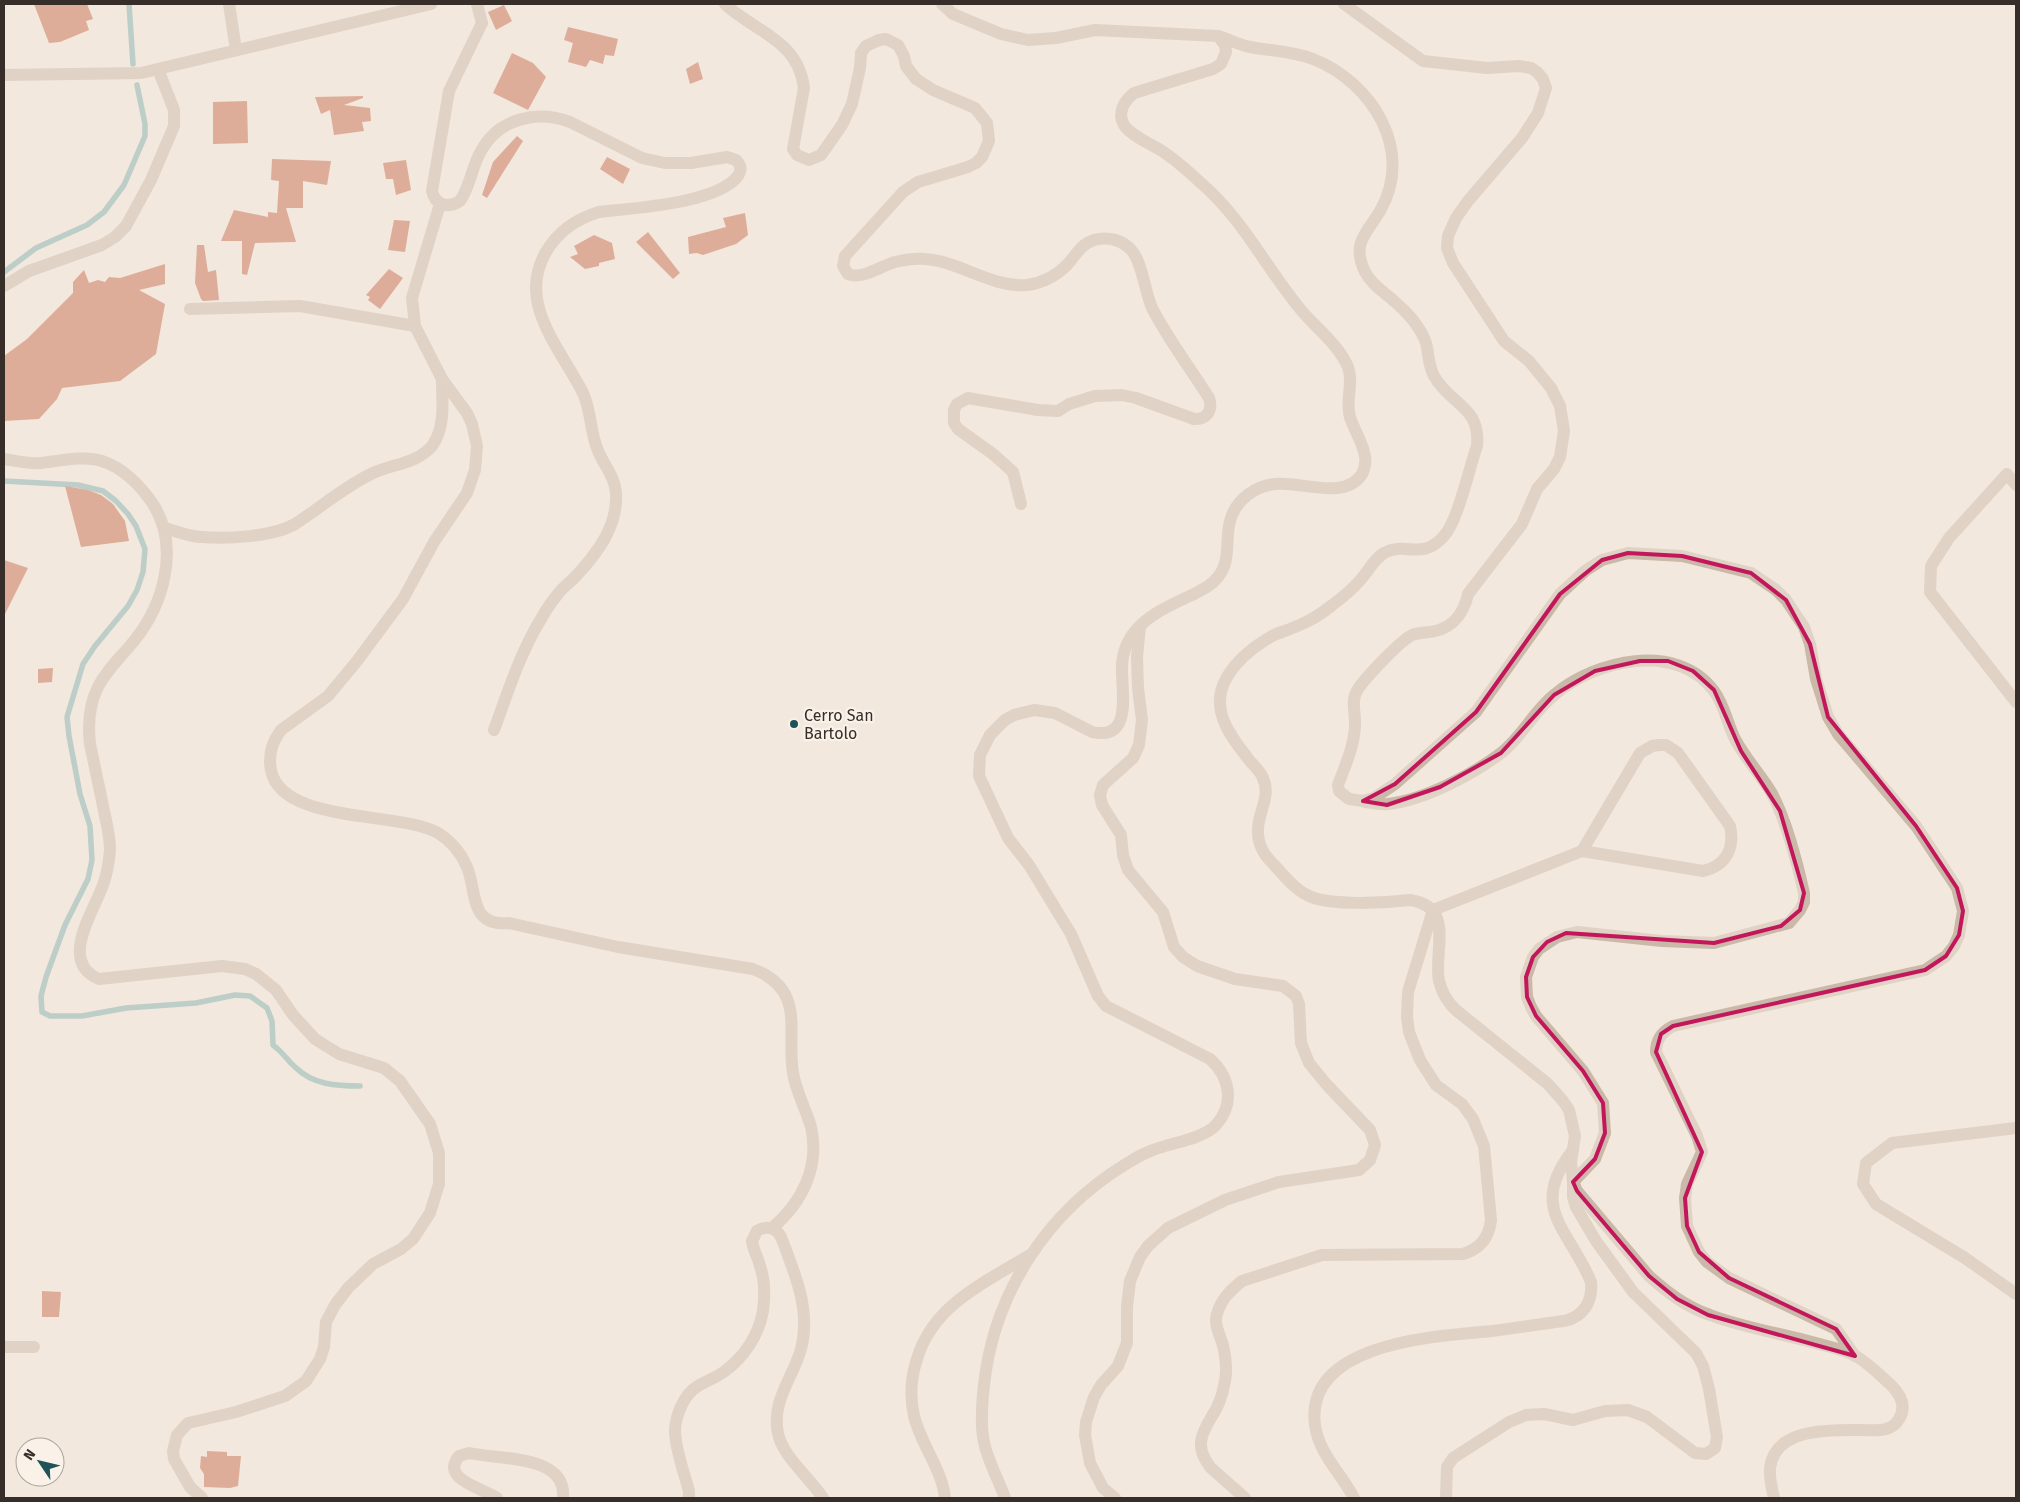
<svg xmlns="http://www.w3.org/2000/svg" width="2020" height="1502" viewBox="0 0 2020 1502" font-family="'Fira Sans',sans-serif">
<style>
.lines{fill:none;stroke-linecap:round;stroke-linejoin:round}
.stream{stroke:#7cadaf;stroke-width:5.5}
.building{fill:#c56748}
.street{stroke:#cab8a9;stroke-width:12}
.marked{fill:none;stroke:#c2185b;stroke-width:4;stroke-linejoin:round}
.poi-dot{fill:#1e5458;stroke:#faf2e9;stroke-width:2}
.labels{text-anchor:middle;stroke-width:4.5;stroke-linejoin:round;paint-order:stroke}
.poi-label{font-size:16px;fill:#372d29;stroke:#faf2e9;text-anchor:start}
</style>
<rect width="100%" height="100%" fill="#f2e8dd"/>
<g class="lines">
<g class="stream">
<path d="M129,4L133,64"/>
<path d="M4,272L36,248L87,225L104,212L124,185L145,136V124L137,85"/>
<path d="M4,481L78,485L103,491L116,501L128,514L136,526L145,549L143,572L137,590L128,606L95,646L83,664L67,717L69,736L80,794L90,826L92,860L88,879L65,925L46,977L41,996L42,1012L50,1016H82L126,1008L196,1003L235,995L250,996L267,1008L272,1021L273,1045C284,1053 286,1059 295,1067C313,1085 337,1086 360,1086"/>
</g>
</g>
<g class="building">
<path d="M34,4H87L93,19L86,21L89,30L60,42L49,43Z"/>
<path d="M504,5L512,21L496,30L488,12Z"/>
<path d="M568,27L618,39L614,56L605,55L603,64L590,60L586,67L568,62L573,43L564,40Z"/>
<path d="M512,53L533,63L546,77L528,110L493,93Z"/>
<path d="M698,62L703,79L690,84L686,69Z"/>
<path d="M363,96V98L344,105L370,108L371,121L362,122L364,131L334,135L330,110L321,114L315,97Z"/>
<path d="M247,101L248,143L213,144V102Z"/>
<path d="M517,136L523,141L487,198L482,195L493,162Z"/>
<path d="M607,157L630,169L623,184L600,169Z"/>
<path d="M272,159L331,161L327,185L303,181V208H286L296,242L255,243L247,275L242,274V241H221L234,210L268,217V212L277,213L279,181L271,180Z"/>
<path d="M406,160L411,190L396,195L393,179H386L383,163Z"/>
<path d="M745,213L748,235L736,244L703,255L697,253L689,254L688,237L726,227L723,218Z"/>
<path d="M394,220L410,221L405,252L388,250Z"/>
<path d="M648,232L680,273L673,279L636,242Z"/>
<path d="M594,235L612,243L615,259L599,263V266L585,269L570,257L578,254L574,246Z"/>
<path d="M197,245H204L208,272L216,270L219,300L203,301L201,299L195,283Z"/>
<path d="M165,264V284L139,290L165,304L156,354L120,381L62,388L57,399L39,419L4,421V356L27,339L73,293V282L84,270L89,283L98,280L105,282L109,277L120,278Z"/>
<path d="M389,269L403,278L380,309L368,300L370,297L366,295Z"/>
<path d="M65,486L88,490L101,495L113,504L125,521L129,541L81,547Z"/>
<path d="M4,560L28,568L4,616Z"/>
<path d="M53,668L52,682L38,683V669Z"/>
<path d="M42,1291L61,1292L59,1317H42Z"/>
<path d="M207,1451L227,1452V1456H241L238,1486L230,1488L204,1487V1474L200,1468L201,1456L207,1457Z"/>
</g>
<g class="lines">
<g class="street">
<path d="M229,4L236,50"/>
<path d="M477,4L482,23L449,91L432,191C435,205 448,209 460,201C470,187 472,166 481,151C499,118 537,110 570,122L642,158L665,163H691L727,157L736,160C741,165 742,170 738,176C716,204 633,208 599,212C576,219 558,231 546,252C516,303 561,349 583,393C591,410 590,430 597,448C602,463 615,476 616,493C618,526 598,552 577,575C571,582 563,587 558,594C552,601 546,610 541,619C520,653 508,692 494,730"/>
<path d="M725,4C730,10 737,13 743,18C772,38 799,49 804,88L793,149L797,155L809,160L821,155L842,125L852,104L860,68L861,53L866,46L879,40L886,39L898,45L904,56L906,66L916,79L933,90L975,108L987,123L989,141L982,157L976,163L968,167L918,182L903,192L845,256L843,266L848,274C862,280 881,266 895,262C904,260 915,258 925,259C959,261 992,288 1027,285C1042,283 1056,276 1067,265C1076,255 1081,244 1094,240C1108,236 1123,240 1132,251C1142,262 1145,292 1152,308C1168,339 1190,368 1209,398C1213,410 1207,420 1194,419L1136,398L1122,395L1095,396L1069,404L1058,411L1038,410L968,398L957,404L954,410V423L958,429L993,454L1013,472L1021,504"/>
<path d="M942,4L953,14L1001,34L1028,40L1056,38L1095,30L1218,36L1225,45L1226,52L1221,64L1213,69L1134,93C1124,101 1117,113 1124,125C1130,135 1151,144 1162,151C1176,160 1189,172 1201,183C1243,219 1266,268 1301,310C1316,328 1338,344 1348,367C1354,383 1345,400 1350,417C1354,430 1363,443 1365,456C1366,462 1365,468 1362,474C1345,501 1301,481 1275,484C1256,486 1239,498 1232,515C1223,536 1233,558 1218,577C1211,586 1202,590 1192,595C1168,606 1138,619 1127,644C1124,651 1122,659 1122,667C1121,690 1134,741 1092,732L1055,713L1034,710L1014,715L1005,720L990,735L980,755L979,776L1008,838L1029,865L1071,934L1098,996L1106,1006L1210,1059C1230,1077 1235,1104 1216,1125C1203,1139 1170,1143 1153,1150C1144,1153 1134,1159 1126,1164C1047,1212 994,1293 984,1385C982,1403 980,1424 984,1442C987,1459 999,1481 1005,1498"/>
<path d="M1344,4L1423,61L1487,68L1519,66L1531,68L1537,72L1543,79L1546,88L1538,113L1522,138L1468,201L1456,218L1448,236L1447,248L1453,263L1504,341L1529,361L1551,388L1560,406L1564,431L1560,457L1554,469L1537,489L1522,524L1468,594C1464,612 1454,627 1435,631C1428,633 1419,632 1412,635C1400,641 1366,677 1358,689C1350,701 1356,713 1355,726C1354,747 1345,766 1338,785L1339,791L1349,799L1363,801L1374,798L1395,784L1476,712L1560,594L1585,571L1602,560L1628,553L1682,556L1751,573L1776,590L1786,600L1804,627L1810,644L1816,679L1828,717L1838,734L1916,826L1957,888L1963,911L1959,935L1954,946L1946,956L1925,970L1673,1026C1662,1032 1656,1039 1656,1052L1697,1136L1702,1152L1687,1184L1685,1198L1687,1226L1699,1252L1707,1262L1729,1278L1836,1329L1855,1356"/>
<path d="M1218,36C1228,39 1239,45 1250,47C1272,51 1292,51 1313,59C1372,82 1415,151 1380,211C1367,233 1351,243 1365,272C1372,285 1384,292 1394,301C1401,307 1407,313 1413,320C1418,327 1424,335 1426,343C1429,354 1428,365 1434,376C1450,405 1481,406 1477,446C1469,468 1458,522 1443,537C1421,561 1406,541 1384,553C1374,559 1369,570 1362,578C1353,589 1342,598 1331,606C1320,615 1308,622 1295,627C1288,630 1281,632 1274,635C1256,645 1237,660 1227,677C1208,709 1231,737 1250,761C1254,766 1259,770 1262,776C1273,797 1256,813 1258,834C1259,850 1268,859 1278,869C1287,879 1296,890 1309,896C1331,906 1385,903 1410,900C1456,907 1433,951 1439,981C1442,993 1448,1003 1457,1011L1548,1084L1563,1101L1569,1110L1575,1136L1571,1162L1573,1182L1577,1191L1649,1276C1667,1292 1686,1307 1710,1315C1742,1327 1778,1333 1812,1342C1826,1346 1843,1349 1856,1356C1869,1364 1880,1375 1891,1385C1900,1394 1907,1406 1899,1419C1891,1433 1876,1430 1862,1430C1831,1430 1775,1427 1770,1468C1769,1478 1772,1489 1774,1498"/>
<path d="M4,75L141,73L431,4"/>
<path d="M440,204L412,298L415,326L442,379L467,413L472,424L477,446L475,470L467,493L434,542L403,599L357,661L328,696L281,730C272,742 268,755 271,770C281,824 399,811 438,833C451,841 461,853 467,867C477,891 469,927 509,923L618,947L753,969C807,990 786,1030 793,1073C796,1092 806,1109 811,1127C820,1167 802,1203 772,1228"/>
<path d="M4,286L29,271L102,245L115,237L126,226L151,180L174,126V110L158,69"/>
<path d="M190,309L300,306L415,326"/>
<path d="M4,459C16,461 29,464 41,463C60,461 83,455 102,461C123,468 141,486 153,504C180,547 164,604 134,641C121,657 106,670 97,689C89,706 88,726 90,744C94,763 98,782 102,801C105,818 110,833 110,850C109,862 107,874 103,885C94,911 58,962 99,979L222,966L245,969L256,974L276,990L293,1015L315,1039L339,1054L384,1068L400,1081L430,1124L439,1153V1184L430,1213L413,1239L401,1249L373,1264L348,1288L335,1305L326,1322L324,1347L320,1359L306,1381L285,1396L236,1412L188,1423L177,1435L173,1451L174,1459L190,1487L202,1498"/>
<path d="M2016,485L2007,474L1949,538L1931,566L1930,592L2016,702"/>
<path d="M165,528C176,531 189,537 202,537C226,539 273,537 295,524C320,508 344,487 371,474C391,464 417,464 432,446C446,427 442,401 442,379"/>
<path d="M1659,745H1666L1678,753L1730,826C1735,848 1726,866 1703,871L1582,851L1640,753L1652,746Z"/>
<path d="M1365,802C1372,803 1381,805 1388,804C1424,800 1472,775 1501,753C1522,737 1533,712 1554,695C1595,660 1677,641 1714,691C1725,706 1727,723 1735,739C1745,758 1760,774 1771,792C1785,816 1798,865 1804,893V902L1800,910L1789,923L1714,943L1662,941L1577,932L1557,937L1539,949L1533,957L1526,977L1527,997L1531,1007L1536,1016L1583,1071L1603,1103L1605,1133L1595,1159L1573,1182V1197L1576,1207L1596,1241L1633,1292L1696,1353L1703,1366L1709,1389L1717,1437L1715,1448L1706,1454L1695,1453L1647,1417L1628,1410L1605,1411L1573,1420L1544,1414L1526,1415L1509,1422L1453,1458L1447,1467L1446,1498"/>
<path d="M2016,1128L1892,1143L1866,1163L1863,1184L1876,1204L1965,1258L2016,1294"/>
<path d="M4,1347H34"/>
<path d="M497,1498C483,1488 440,1480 459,1456L469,1453C499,1460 567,1454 563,1498"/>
<path d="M689,1498V1491C684,1472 676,1452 675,1432C675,1416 684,1394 698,1386C707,1381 717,1377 725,1371C744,1357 759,1335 763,1311C765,1296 765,1280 760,1266C758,1257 753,1250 752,1241L757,1231C769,1224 779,1229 783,1242C796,1277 811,1311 801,1349C793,1378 771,1401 778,1433C782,1456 810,1478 823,1498"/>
<path d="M945,1498C942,1469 921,1445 914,1416C910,1398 911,1377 917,1359C933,1305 984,1283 1028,1256"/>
<path d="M1115,1498L1103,1488L1090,1463L1085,1435L1086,1422L1094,1397L1101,1385L1118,1366L1127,1343V1307L1130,1281L1140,1257L1148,1246L1168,1228L1225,1200L1279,1182L1359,1170L1370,1160L1375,1145L1370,1130L1327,1085L1309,1063L1301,1043L1299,1004L1296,996L1283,986L1235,979L1197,966L1183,957L1174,947L1163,912L1128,870L1123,855L1121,835L1102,805L1100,795L1103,785L1133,758L1139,745L1142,720L1138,688L1137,657L1140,626"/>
<path d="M1245,1498L1211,1468C1195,1448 1200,1436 1212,1416C1219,1406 1223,1393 1225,1381C1227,1371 1226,1360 1224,1350C1222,1337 1213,1326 1217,1314C1221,1299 1231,1290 1242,1281L1322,1255L1463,1254C1480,1249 1489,1238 1491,1220L1484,1146L1473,1119L1462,1104L1436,1085L1420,1060L1409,1032L1407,1017L1408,992L1433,910L1582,851"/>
<path d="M1354,1498C1341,1473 1319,1454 1315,1425C1304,1342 1438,1336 1492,1331C1516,1328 1540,1324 1564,1321C1583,1317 1593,1302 1591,1282C1570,1230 1527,1208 1573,1150"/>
</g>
</g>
<path d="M0 0H2020V1502H0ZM1628,553L1682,556L1751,573L1786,600L1810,644L1828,717L1916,826L1957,888L1963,911L1959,935L1946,956L1925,970L1673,1026L1661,1034L1656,1052L1702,1152L1685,1198L1687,1226L1699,1252L1729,1278L1836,1329L1855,1356L1708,1315L1677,1299L1649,1276L1577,1191L1573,1182L1595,1159L1605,1133L1603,1103L1583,1071L1536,1016L1527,997L1526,977L1533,957L1547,942L1566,933L1714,943L1781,926L1800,910L1804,893L1780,811L1741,751L1714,690L1693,671L1668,661H1640L1595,671L1554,695L1501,753L1440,787L1387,805L1363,801L1395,784L1476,712L1560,594L1602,560Z" fill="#f2e8dd" fill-opacity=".55" fill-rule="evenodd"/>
<path class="marked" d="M1628,553L1682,556L1751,573L1786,600L1810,644L1828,717L1916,826L1957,888L1963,911L1959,935L1946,956L1925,970L1673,1026L1661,1034L1656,1052L1702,1152L1685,1198L1687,1226L1699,1252L1729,1278L1836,1329L1855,1356L1708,1315L1677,1299L1649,1276L1577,1191L1573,1182L1595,1159L1605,1133L1603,1103L1583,1071L1536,1016L1527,997L1526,977L1533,957L1547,942L1566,933L1714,943L1781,926L1800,910L1804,893L1780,811L1741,751L1714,690L1693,671L1668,661H1640L1595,671L1554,695L1501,753L1440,787L1387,805L1363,801L1395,784L1476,712L1560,594L1602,560Z"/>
<circle class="poi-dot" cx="794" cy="724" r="5"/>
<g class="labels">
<g class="poi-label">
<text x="804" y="721">Cerro San<tspan x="804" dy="18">Bartolo</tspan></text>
</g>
</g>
<rect width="2020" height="1502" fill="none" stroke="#372d29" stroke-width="10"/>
<g transform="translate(40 1462) rotate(305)"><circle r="24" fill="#faf2e9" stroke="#aca39c"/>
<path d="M0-4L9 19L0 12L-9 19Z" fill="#1e5458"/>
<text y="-8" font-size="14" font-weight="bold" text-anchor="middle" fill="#372d29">N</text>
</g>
</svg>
